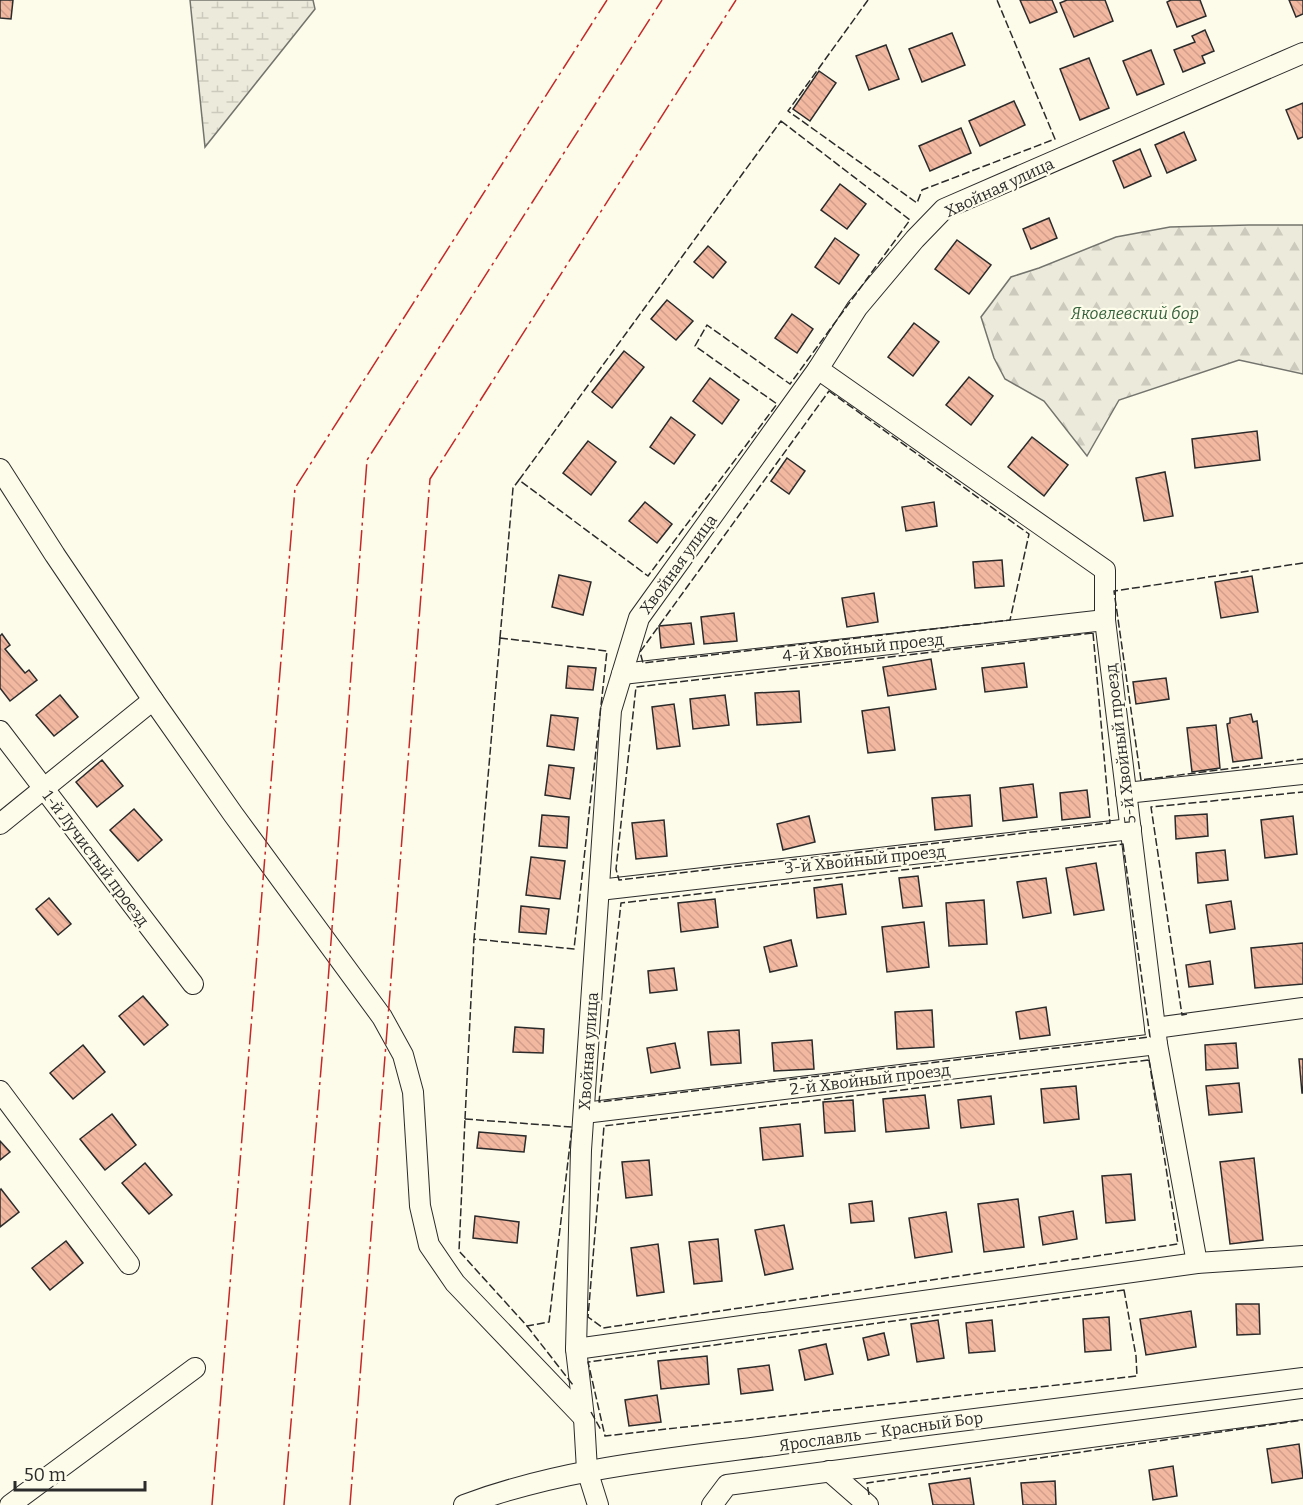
<svg xmlns="http://www.w3.org/2000/svg" width="1303" height="1505" viewBox="0 0 1303 1505" font-family="Bitter,serif">
<style>
.forest{fill:url(#forest-firs);stroke:#74746e;stroke-width:1.5}
.wetland{fill:url(#wetland-marsh);stroke:#74746e;stroke-width:1.5}
.building{fill:url(#building-back-hatch);stroke:#2b2b2b;stroke-width:1.5}
.lines{fill:none;stroke-linecap:round;stroke-linejoin:round}
.minor-casing{stroke:#2b2b2b;stroke-width:22}
.minor{stroke:#fdfbea;stroke-width:20}
.fence{stroke:#2b2b2b;stroke-width:1.5;stroke-dasharray:8 3;stroke-linecap:butt}
.power{stroke:#c62828;stroke-width:1.5;stroke-dasharray:21 4.5 3 4.5;stroke-linecap:butt}
.labels{text-anchor:middle;stroke-width:4.5;stroke-linejoin:round;paint-order:stroke}
.street-label{font-size:16px;fill:#2b2b2b;stroke:#fdfbea}
.park-label{font-size:16px;font-style:italic;fill:#34623c;stroke:#fdfbea}
</style>
<defs>
<pattern id="forest-firs" width="22" height="20" patternUnits="userSpaceOnUse" patternTransform="scale(1.5)"><rect width="22" height="20" fill="#ecebdb"/><path d="M5 1l3.5 6h-7zM16 11l3.5 6h-7z" fill="#cbcabc"/></pattern>
<pattern id="wetland-marsh" width="20" height="14" patternUnits="userSpaceOnUse" patternTransform="scale(1.5)"><rect width="20" height="14" fill="#ecebdb"/><path d="M1 5h8M5 5V1M11 12h8M15 12V8" fill="none" stroke="#cbcabc"/></pattern>
<pattern id="building-back-hatch" width="6" height="6" patternUnits="userSpaceOnUse" patternTransform="scale(1.5)"><rect width="6" height="6" fill="#f2b8a0"/><path d="M-1 5l2 2M0 0l6 6M5-1l2 2" fill="none" stroke="#d09e8a"/></pattern>
</defs>
<rect width="100%" height="100%" fill="#fdfbea"/>
<path class="forest" d="M1249,225H1303V374L1239,360L1119,400L1087,456L1044,401L1005,379L994,358L981,317L1011,277L1039,268L1116,237L1170,227Z"/>
<path class="wetland" d="M190,0H313L315,9L205,147Z"/>
<g class="building">
<path d="M0,0H13L11,19L0,18Z"/>
<path d="M1020,0H1052L1057,12L1030,23Z"/>
<path d="M1067,0H1105L1113,21L1074,37L1060,3Z"/>
<path d="M1171,0H1200L1206,16L1177,27L1167,2Z"/>
<path d="M1289,0H1303V14L1296,17Z"/>
<path d="M1205,30L1214,51L1202,56L1205,63L1183,72L1174,50L1195,42L1192,36Z"/>
<path d="M952,33L965,65L922,82L909,49Z"/>
<path d="M886,45L899,79L869,90L856,56Z"/>
<path d="M1151,50L1164,84L1137,95L1123,61Z"/>
<path d="M1089,58L1109,108L1080,120L1060,69Z"/>
<path d="M819,71L836,83L810,121L793,109Z"/>
<path d="M1014,101L1025,125L980,146L969,121Z"/>
<path d="M1303,103V137L1298,139L1286,110Z"/>
<path d="M961,128L971,153L930,171L919,146Z"/>
<path d="M1184,132L1196,160L1167,173L1155,145Z"/>
<path d="M1140,149L1151,176L1124,188L1113,161Z"/>
<path d="M840,184L866,204L847,229L821,210Z"/>
<path d="M1049,218L1057,238L1031,249L1023,229Z"/>
<path d="M835,238L859,255L839,284L815,267Z"/>
<path d="M957,240L991,265L969,294L935,269Z"/>
<path d="M708,246L726,262L713,278L694,262Z"/>
<path d="M667,300L693,321L676,340L651,319Z"/>
<path d="M792,314L813,329L797,353L775,338Z"/>
<path d="M914,323L939,342L913,376L888,357Z"/>
<path d="M624,351L644,367L612,408L592,392Z"/>
<path d="M969,377L993,396L971,425L946,405Z"/>
<path d="M710,378L739,400L722,424L693,401Z"/>
<path d="M671,417L695,435L674,464L650,447Z"/>
<path d="M1257,431L1260,460L1195,468L1192,439Z"/>
<path d="M1032,437L1068,465L1044,496L1008,467Z"/>
<path d="M588,441L616,462L591,495L563,473Z"/>
<path d="M787,458L805,471L789,494L771,481Z"/>
<path d="M1165,472L1173,516L1144,521L1136,478Z"/>
<path d="M645,502L672,524L657,543L629,521Z"/>
<path d="M934,502L937,526L906,531L902,507Z"/>
<path d="M1002,560L1004,586L975,588L973,562Z"/>
<path d="M559,575L591,582L583,615L552,607Z"/>
<path d="M1252,576L1258,612L1221,618L1215,582Z"/>
<path d="M874,593L878,622L847,627L842,598Z"/>
<path d="M734,613L737,641L704,644L701,617Z"/>
<path d="M691,623L694,644L661,648L659,626Z"/>
<path d="M2,634L10,645L5,649L25,673L29,670L37,680L10,701L0,688V636Z"/>
<path d="M931,659L936,689L888,696L883,667Z"/>
<path d="M1024,663L1027,687L985,692L982,668Z"/>
<path d="M568,666L596,668L593,690L566,688Z"/>
<path d="M1166,678L1169,699L1136,704L1133,682Z"/>
<path d="M799,691L801,722L757,725L755,693Z"/>
<path d="M60,695L78,717L54,736L36,715Z"/>
<path d="M725,695L729,725L693,729L690,699Z"/>
<path d="M674,704L680,746L657,749L652,707Z"/>
<path d="M889,707L895,750L868,753L862,711Z"/>
<path d="M1251,714L1253,722L1257,721L1262,758L1233,762L1227,724L1230,723V718Z"/>
<path d="M551,715L578,718L574,750L547,746Z"/>
<path d="M1216,725L1220,768L1192,772L1187,728Z"/>
<path d="M102,760L123,786L97,807L76,782Z"/>
<path d="M549,765L574,768L570,799L545,795Z"/>
<path d="M1033,784L1037,817L1003,821L1000,788Z"/>
<path d="M1087,790L1090,817L1062,820L1060,793Z"/>
<path d="M970,795L972,826L935,830L932,798Z"/>
<path d="M134,809L162,840L138,861L110,830Z"/>
<path d="M1207,814L1208,836L1176,839L1175,816Z"/>
<path d="M542,815L569,817L567,848L539,846Z"/>
<path d="M809,816L815,842L783,850L777,824Z"/>
<path d="M1293,816L1297,854L1265,858L1261,820Z"/>
<path d="M664,820L667,856L636,859L632,823Z"/>
<path d="M1225,850L1228,880L1198,883L1196,853Z"/>
<path d="M531,857L565,861L560,899L526,895Z"/>
<path d="M1096,863L1104,910L1074,915L1066,868Z"/>
<path d="M918,876L922,906L903,908L899,878Z"/>
<path d="M1046,878L1051,913L1023,918L1017,882Z"/>
<path d="M842,884L846,914L817,918L814,888Z"/>
<path d="M49,898L71,924L58,935L36,909Z"/>
<path d="M715,899L718,927L681,932L678,903Z"/>
<path d="M984,900L987,944L949,946L946,903Z"/>
<path d="M1231,901L1235,929L1210,933L1206,905Z"/>
<path d="M521,906L549,909L546,934L519,932Z"/>
<path d="M924,922L929,967L887,972L882,927Z"/>
<path d="M791,940L797,966L770,972L764,947Z"/>
<path d="M1303,943V984L1255,988L1251,948Z"/>
<path d="M1210,961L1213,984L1189,987L1186,965Z"/>
<path d="M674,968L677,990L650,993L648,971Z"/>
<path d="M143,996L168,1025L144,1045L119,1016Z"/>
<path d="M1046,1007L1050,1035L1020,1039L1016,1012Z"/>
<path d="M932,1010L934,1047L897,1049L895,1012Z"/>
<path d="M515,1027L544,1029L543,1053L513,1052Z"/>
<path d="M739,1030L741,1063L711,1065L708,1032Z"/>
<path d="M812,1040L814,1069L774,1071L772,1043Z"/>
<path d="M675,1043L680,1068L651,1073L647,1048Z"/>
<path d="M1236,1043L1238,1068L1206,1070L1205,1045Z"/>
<path d="M83,1045L105,1072L73,1099L50,1073Z"/>
<path d="M1299,1059H1303V1093H1302Z"/>
<path d="M1239,1083L1242,1112L1209,1115L1206,1086Z"/>
<path d="M1076,1086L1079,1119L1044,1123L1041,1089Z"/>
<path d="M925,1095L929,1128L886,1132L883,1099Z"/>
<path d="M991,1096L994,1124L961,1128L958,1100Z"/>
<path d="M853,1100L855,1131L825,1133L823,1102Z"/>
<path d="M112,1114L136,1145L105,1170L80,1139Z"/>
<path d="M800,1124L803,1156L763,1160L760,1128Z"/>
<path d="M479,1132L526,1136L524,1152L477,1148Z"/>
<path d="M0,1141L10,1152L0,1160Z"/>
<path d="M1254,1158L1263,1240L1230,1244L1220,1162Z"/>
<path d="M649,1160L652,1195L626,1198L622,1162Z"/>
<path d="M145,1163L172,1195L149,1214L122,1183Z"/>
<path d="M1131,1174L1135,1220L1106,1223L1102,1176Z"/>
<path d="M1,1189L19,1212L0,1227V1190Z"/>
<path d="M1018,1199L1024,1247L984,1252L978,1204Z"/>
<path d="M872,1201L874,1221L851,1223L849,1204Z"/>
<path d="M1073,1211L1077,1239L1043,1245L1039,1217Z"/>
<path d="M946,1212L952,1252L915,1258L909,1218Z"/>
<path d="M475,1216L519,1222L517,1243L473,1238Z"/>
<path d="M784,1225L793,1269L765,1275L755,1230Z"/>
<path d="M718,1239L722,1281L694,1284L689,1242Z"/>
<path d="M66,1241L83,1263L50,1290L32,1268Z"/>
<path d="M658,1244L664,1292L637,1296L631,1248Z"/>
<path d="M1236,1304H1259L1260,1334L1237,1335Z"/>
<path d="M1191,1311L1196,1347L1146,1355L1140,1319Z"/>
<path d="M1109,1317L1111,1350L1085,1352L1083,1319Z"/>
<path d="M938,1320L944,1358L917,1362L911,1324Z"/>
<path d="M992,1320L995,1351L969,1353L966,1323Z"/>
<path d="M884,1333L889,1355L868,1360L863,1338Z"/>
<path d="M826,1344L833,1374L805,1380L799,1350Z"/>
<path d="M707,1356L709,1384L661,1389L658,1361Z"/>
<path d="M769,1365L773,1390L741,1394L738,1369Z"/>
<path d="M657,1395L661,1422L629,1426L625,1400Z"/>
<path d="M1299,1444L1303,1478L1272,1483L1267,1449Z"/>
<path d="M1173,1466L1177,1496L1153,1500L1149,1470Z"/>
<path d="M970,1478L974,1505H933L929,1484Z"/>
<path d="M1055,1481L1056,1505H1023L1021,1483Z"/>
</g>
<g class="lines">
<defs>
<g id="minor">
<path d="M818,369L1105,570V620L1157,1044L1197,1263"/>
<path d="M0,469L55,555L153,700L233,814L382,1017L403,1055L413,1092L420,1206L429,1245L455,1283L584,1418"/>
<path d="M622,674L1105,620"/>
<path d="M0,731L193,984"/>
<path d="M1126,793L1303,774"/>
<path d="M0,824L153,700"/>
<path d="M599,890L1131,829"/>
<path d="M1155,1028L1303,1008"/>
<path d="M0,1091L129,1264"/>
<path d="M584,1113L1157,1044"/>
<path d="M576,1349L1197,1263L1303,1256"/>
<path d="M829,1471L868,1505"/>
<path d="M10,1505L195,1368"/>
<path d="M464,1505C568,1466 679,1458 789,1443C960,1420 1131,1399 1303,1378"/>
<path d="M598,1505L587,1470L584,1418L576,1349L581,1150L611,710L639,618L818,369L857,308L915,239L944,209L1303,53"/>
<path d="M712,1505L727,1485L1303,1409"/>
</g>
</defs>
<use href="#minor" class="minor-casing"/>
<use href="#minor" class="minor"/>
<g class="fence">
<path d="M868,0L788,111L917,203L922,190L1055,139L997,0"/>
<path d="M781,121L910,220L790,384L707,325L695,346L777,404L648,576L519,480Z"/>
<path d="M829,391L1029,534L1010,620L643,663L640,652Z"/>
<path d="M1303,563L1114,591L1141,780L1303,759"/>
<path d="M1093,633L1110,823L619,880L616,869L636,687Z"/>
<path d="M500,638L607,651L574,949L474,939Z"/>
<path d="M500,638L513,488L519,480"/>
<path d="M1123,844L1150,1037L599,1102L621,903Z"/>
<path d="M1187,1014L1182,1015L1151,807L1303,792"/>
<path d="M1149,1060L1178,1244L603,1328L588,1317L604,1126Z"/>
<path d="M465,1119L572,1127L549,1322L527,1326L459,1251Z"/>
<path d="M465,1119L474,939"/>
<path d="M1124,1290L1136,1356L1137,1376L605,1436L588,1362Z"/>
<path d="M527,1326L573,1385"/>
<path d="M591,1412L601,1430"/>
<path d="M869,1495L867,1483L1303,1420"/>
</g>
<g class="power">
<path d="M212,1505L295,488L607,0"/>
<path d="M284,1505L325,1022L367,460L662,0"/>
<path d="M350,1505L430,479L736,0"/>
</g>
</g>
<g class="labels">
<g class="street-label">
<text transform="translate(999 187) rotate(-25)" y="6">Хвойная улица</text>
<text transform="translate(678 564) rotate(-54)" y="6">Хвойная улица</text>
<text transform="translate(863 647) rotate(-6)" y="6">4-й Хвойный проезд</text>
<text transform="translate(1120 744) rotate(-97)" y="6">5-й Хвойный проезд</text>
<text transform="translate(96 858) rotate(53)" y="6">1-й Лучистый проезд</text>
<text transform="translate(865 859) rotate(-6)" y="6">3-й Хвойный проезд</text>
<text transform="translate(588 1051) rotate(-86)" y="6">Хвойная улица</text>
<text transform="translate(870 1079) rotate(-7)" y="6">2-й Хвойный проезд</text>
<text transform="translate(881 1431) rotate(-8)" y="6">Ярославль — Красный Бор</text>
</g>
<g class="park-label">
<text x="1135" y="319">Яковлевский бор</text>
</g>
</g>
<path d="M15 1481v9h130v-9" fill="none" stroke="#2b2b2b" stroke-width="3"/>
<text x="24" y="1481" font-size="18" fill="#2b2b2b" stroke="#fdfbea" stroke-width="4.5" paint-order="stroke">50 m</text>
</svg>
